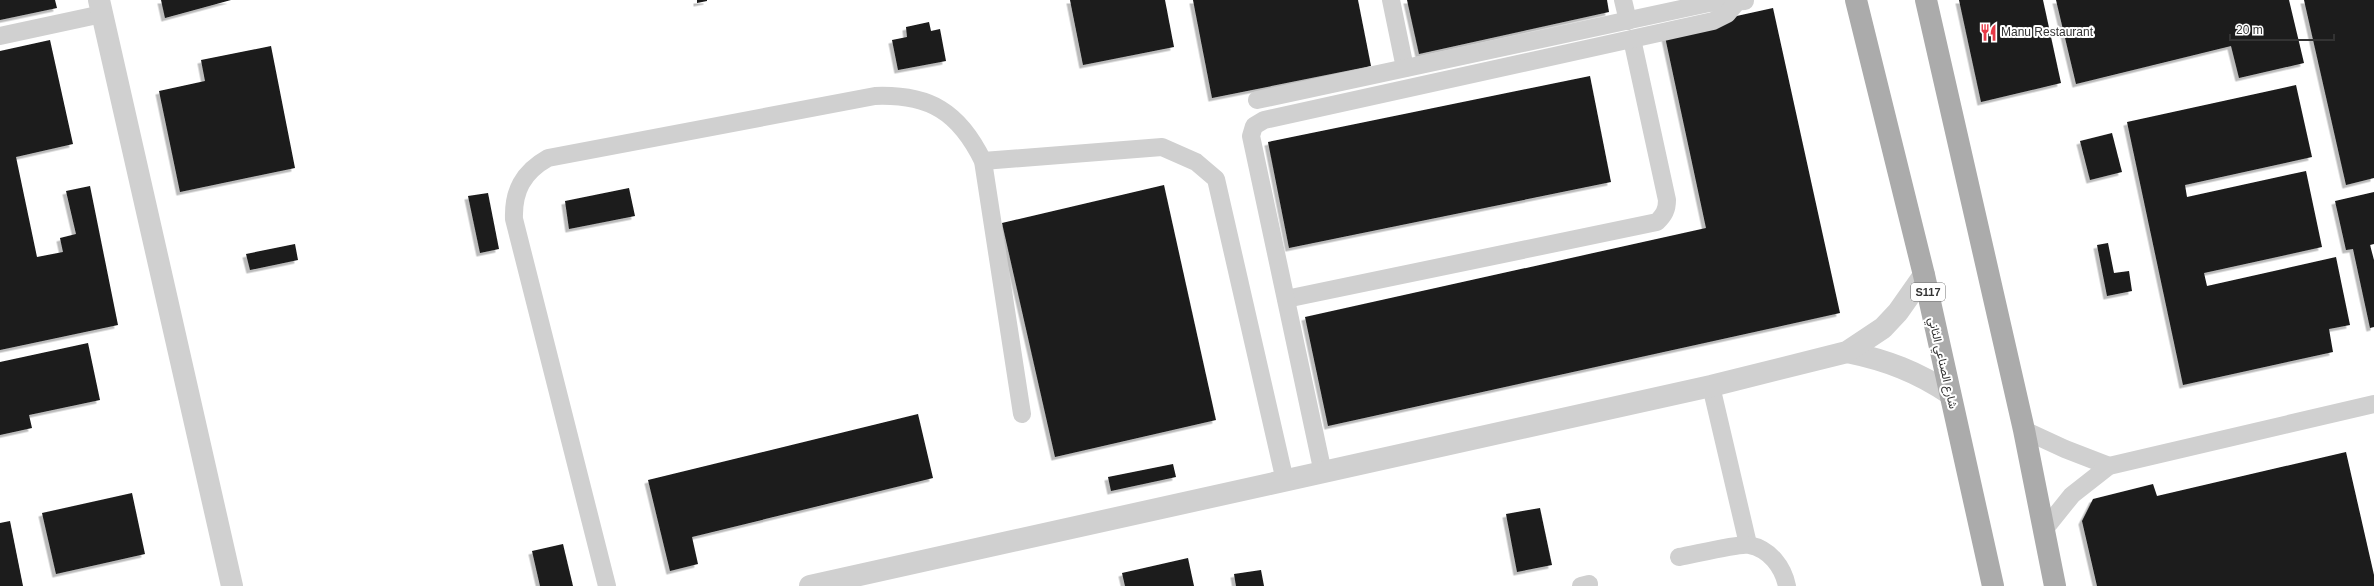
<svg xmlns="http://www.w3.org/2000/svg" width="2374" height="586" viewBox="0 0 2374 586" font-family="Arial,Vazirmatn,sans-serif">
<style>
.building{fill:#1a1a1a;filter:url(#shadow)}
.lines{fill:none;stroke-linecap:round;stroke-linejoin:round}
.lane{stroke:#d0d0d0;stroke-width:18}
.street{stroke:#d0d0d0;stroke-width:22}
.primary{stroke:#ababab;stroke-width:22}
.labels{text-anchor:middle;stroke-width:4;stroke-linejoin:round;paint-order:stroke}
.shield{fill:#fff;stroke:#707070;stroke-width:1}
.shield-label{font-size:11px;font-weight:bold;fill:#333}
.poi-label{font-size:12px;fill:#333;stroke:#fff;text-anchor:start}
.street-label{font-size:12px;fill:#333;stroke:#fff}
</style>
<defs>
<filter id="shadow"><feDropShadow dx="-3.5" dy="3.5" stdDeviation="0" flood-color="#0004"/></filter>
</defs>
<rect width="100%" height="100%" fill="#fff"/>
<g class="building">
<path d="M0,0H55L57,8L0,20Z"/>
<path d="M161,0H231L165,18Z"/>
<path d="M697,0H707V1L697,3Z"/>
<path d="M1070,0H1165L1174,47L1083,65Z"/>
<path d="M1193,0H1358L1371,66L1212,98Z"/>
<path d="M1407,0H1607L1609,12L1419,54Z"/>
<path d="M1959,0H2043L2061,83L1981,102Z"/>
<path d="M2056,0H2289L2304,63L2239,78L2231,46L2076,84Z"/>
<path d="M2304,0H2374V178L2346,185Z"/>
<path d="M1773,8L1840,313L1328,426L1305,317L1706,228L1664,32Z"/>
<path d="M929,22L931,31L940,29L946,61L898,70L892,40L907,37L906,27Z"/>
<path d="M50,40L73,144L16,157L37,257L63,252L60,238L76,234L66,191L90,186L118,325L0,350V51Z"/>
<path d="M271,46L295,168L180,192L159,91L205,81L201,60Z"/>
<path d="M1590,76L1611,182L1289,248L1268,142Z"/>
<path d="M2296,85L2312,157L2185,185L2187,197L2306,171L2322,247L2204,273L2207,286L2336,257L2350,325L2329,329L2333,352L2183,385L2127,122Z"/>
<path d="M2112,133L2122,172L2090,180L2080,141Z"/>
<path d="M1164,185L1216,420L1055,457L1002,223Z"/>
<path d="M629,188L635,216L569,229L565,201Z"/>
<path d="M2374,192V244L2370,245L2374,260V327L2370,328L2353,249L2346,250L2335,201Z"/>
<path d="M488,193L499,249L480,253L468,196Z"/>
<path d="M2108,243L2114,273L2129,271L2132,291L2107,296L2097,245Z"/>
<path d="M295,244L298,260L250,270L246,254Z"/>
<path d="M88,343L100,400L29,415L32,428L0,435V362Z"/>
<path d="M918,414L933,478L692,537L698,564L670,571L648,480Z"/>
<path d="M2346,452L2374,575V586H2097L2082,521L2093,499L2153,484L2157,496Z"/>
<path d="M1173,464L1176,477L1111,491L1108,477Z"/>
<path d="M132,493L145,554L56,574L42,513Z"/>
<path d="M1540,508L1552,565L1517,572L1506,514Z"/>
<path d="M10,521L23,586H0V523Z"/>
<path d="M563,544L573,586H540L532,551Z"/>
<path d="M1188,558L1194,586H1125L1122,573Z"/>
<path d="M1261,570L1264,586H1236L1234,574Z"/>
</g>
<g class="lines">
<g class="lane">
<path d="M1391,0L1405,68"/>
<path d="M1623,0L1628,21"/>
<path d="M0,36L102,14"/>
<path d="M1257,100L1709,3L1745,1"/>
<path d="M983,161L1162,147L1196,162L1216,179L1285,481"/>
<path d="M1286,299L1657,222C1664,215 1667,210 1667,200L1632,39"/>
<path d="M1711,386L1748,544"/>
<path d="M2024,430L2065,449L2109,466"/>
<path d="M1323,473L1251,136L1254,126L1264,120L1713,21L1727,14L1737,2"/>
<path d="M2043,531L2072,495L2109,466L2374,404"/>
<path d="M1679,557C1692,555 1739,543 1749,545C1770,549 1783,567 1787,586"/>
<path d="M607,586L514,219C513,191 523,172 548,158L875,96C930,94 959,112 983,161L1022,414"/>
<path d="M1581,586L1589,584"/>
</g>
<g class="street">
<path d="M99,0L232,586"/>
<path d="M1847,352C1886,360 1918,372 1950,394"/>
<path d="M810,586L1711,386L1847,352L1883,328L1898,312L1924,275"/>
</g>
<g class="primary">
<path d="M1856,0L1924,275L1993,586"/>
<path d="M1926,0L2024,430L2055,586"/>
</g>
</g>
<defs>
<symbol id="restaurant-bare" viewBox="-9 -9 18 18"><path d="M-5-6h1v4h1v-4h1v4h1v-4h1v5L-1.5 .5V6h-2V.5L-5-1ZM5-6V6H3V1.5H1.5Q1.5-4 5-6Z" fill="#e63946" stroke="#fff" stroke-width="2.5" paint-order="stroke"/></symbol>
</defs>
<g fill-rule="evenodd">
<use href="#restaurant-bare" x="1976" y="20" width="25" height="25"/>
</g>
<g class="labels">
<rect class="shield" x="1911" y="283" width="34" height="18" rx="3"/>
<g class="shield-label">
<text x="1928" y="296">S117</text>
</g>
<g class="poi-label">
<text x="2001" y="36">Manu Restaurant</text>
</g>
<g class="street-label">
<text transform="translate(1943 363) rotate(77)" y="4">شارع الصناعي الثاني</text>
</g>
</g>
<path d="M2230 34v6h104v-6" fill="none" stroke="#333333" stroke-width="2"/>
<text x="2236" y="34" font-size="12" fill="#333333" stroke="#ffffff" stroke-width="3" paint-order="stroke">20 m</text>
</svg>
